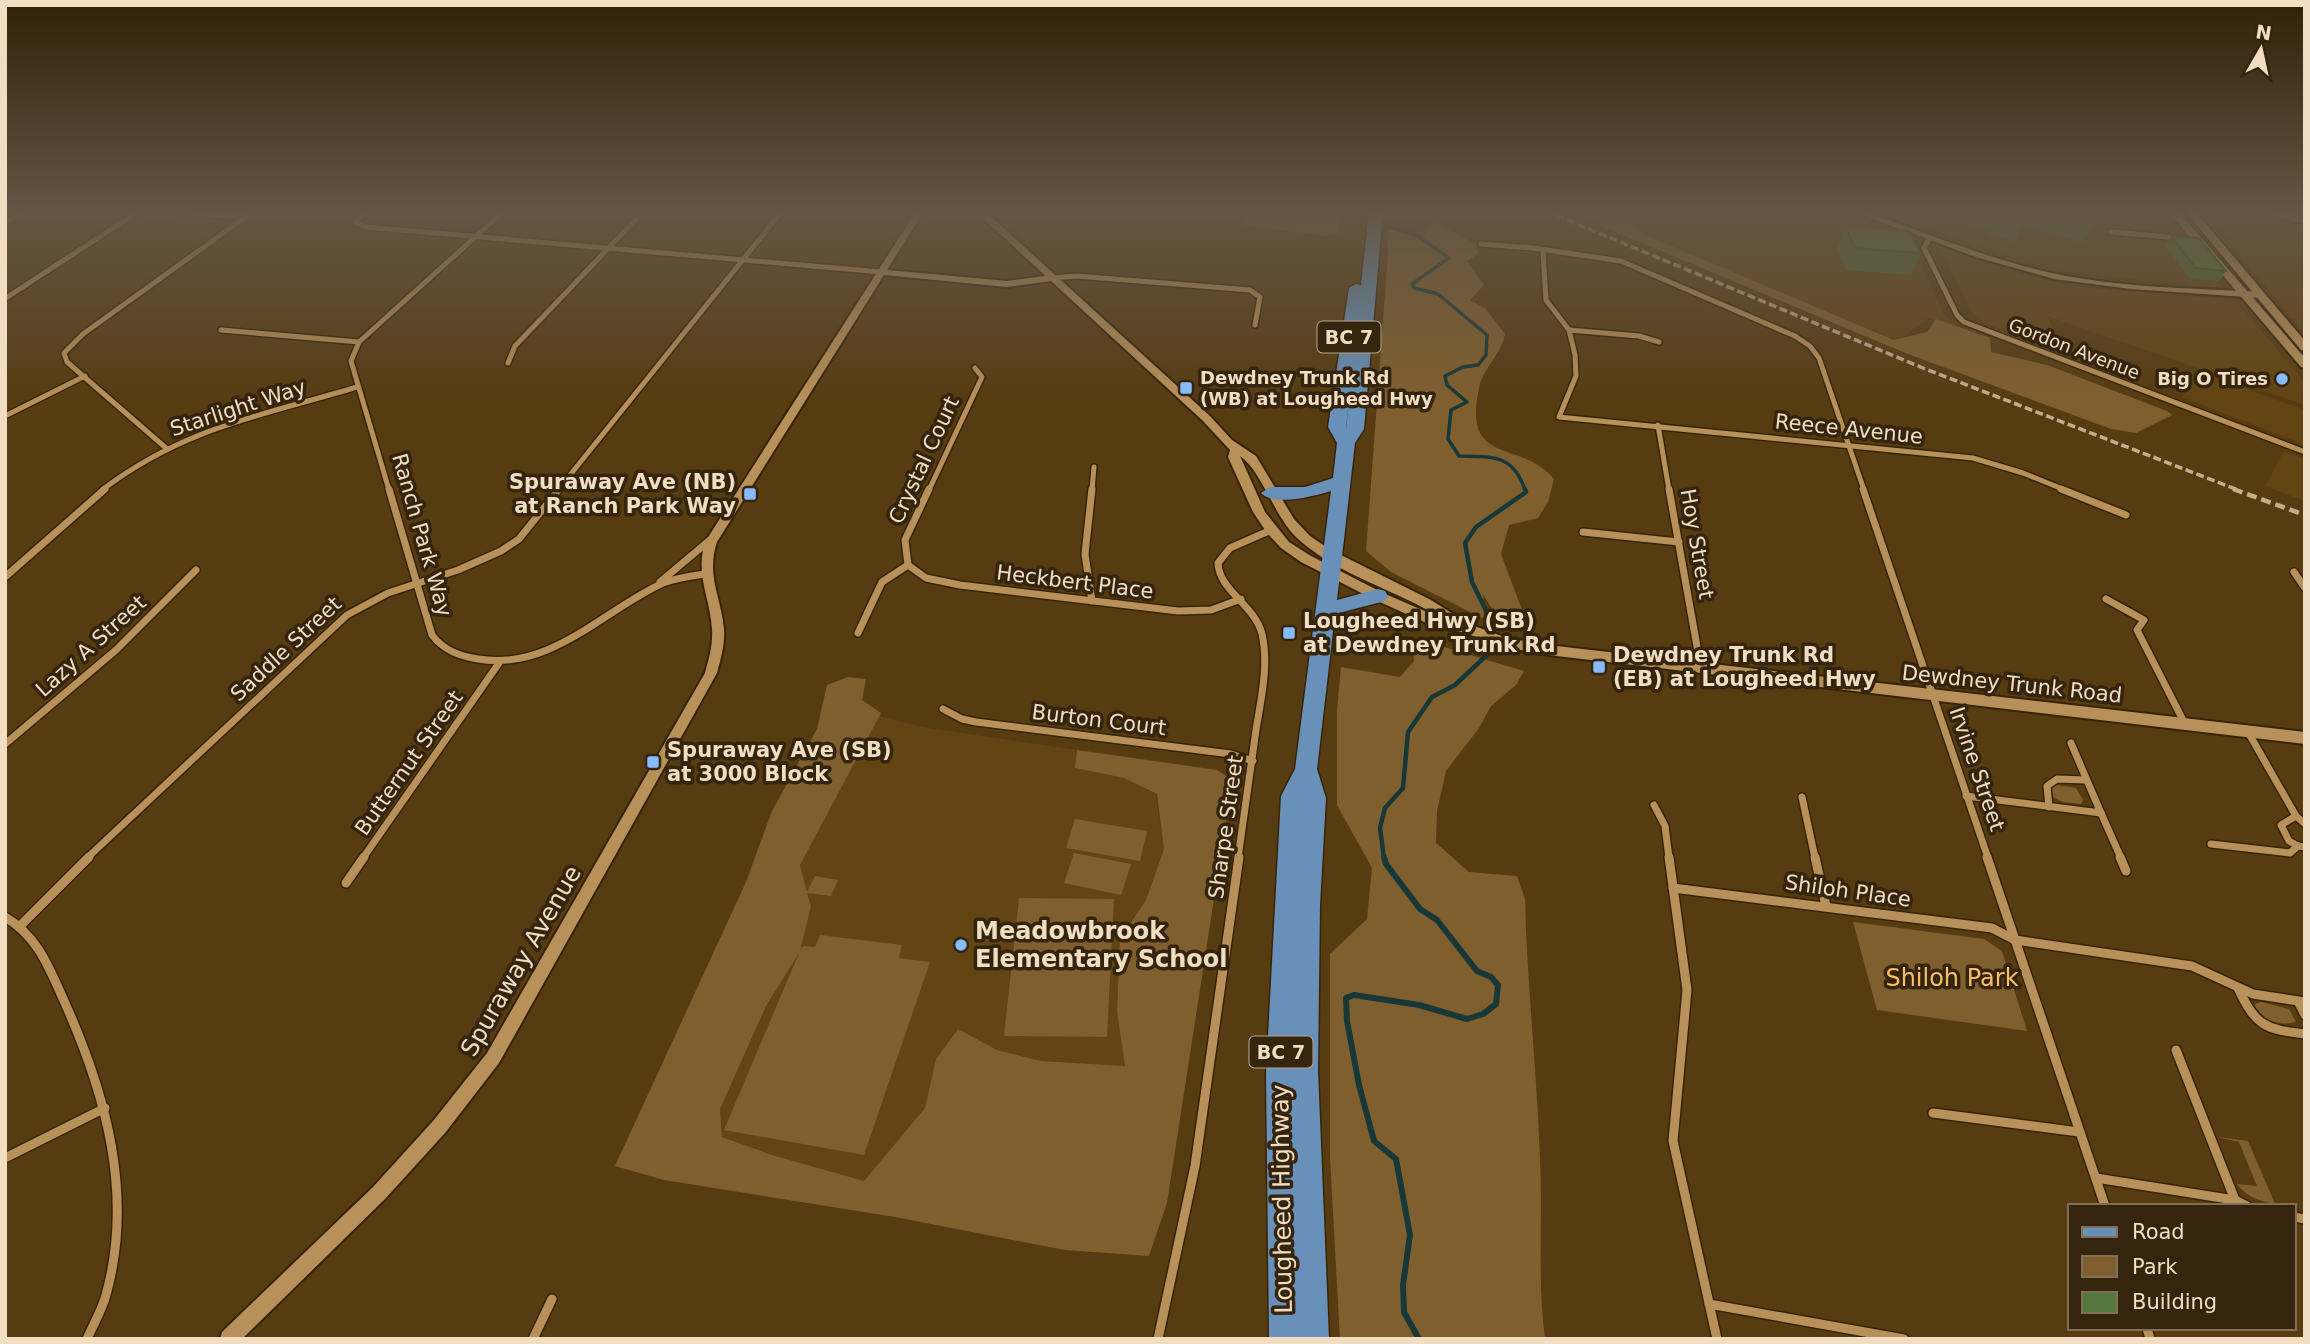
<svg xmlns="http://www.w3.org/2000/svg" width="2310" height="1344" viewBox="0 0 2310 1344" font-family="'DejaVu Sans',sans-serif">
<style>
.built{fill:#634413}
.green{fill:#805f2f}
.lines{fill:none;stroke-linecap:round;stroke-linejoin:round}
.stream-far2{stroke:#183838;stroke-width:3.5}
.stream-far1{stroke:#183838;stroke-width:4.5}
.stream{stroke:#183838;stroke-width:6}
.minor-far2-casing{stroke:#372407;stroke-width:8}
.minor-far1-casing{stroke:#372407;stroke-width:10}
.minor-casing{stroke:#372407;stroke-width:12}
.tertiary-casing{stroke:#372407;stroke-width:4}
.secondary-casing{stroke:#372407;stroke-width:4}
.primary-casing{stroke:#372407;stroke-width:3}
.minor-far2{stroke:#b7905a;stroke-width:5}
.minor-far1{stroke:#b7905a;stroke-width:7}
.minor{stroke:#b7905a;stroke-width:9}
.tertiary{fill:#b7905a;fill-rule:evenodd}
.secondary{fill:#b7905a;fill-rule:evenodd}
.primary{fill:#6890b9;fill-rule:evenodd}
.rail-far1{stroke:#c3ad8d;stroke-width:3.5;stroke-dasharray:8 3.5;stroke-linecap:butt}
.rail{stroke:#c3ad8d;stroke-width:4.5;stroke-dasharray:10 5;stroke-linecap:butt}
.wall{fill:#486635}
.shaded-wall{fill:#3b532b}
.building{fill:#54773e;stroke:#3b532b;stroke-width:2}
.poi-dot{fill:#87bbfb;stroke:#35250e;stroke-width:2.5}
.labels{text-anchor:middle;stroke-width:7;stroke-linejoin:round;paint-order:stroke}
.far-street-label{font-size:18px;fill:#f1ddc2;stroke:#35250e}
.far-poi-label{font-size:18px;font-weight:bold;fill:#f1ddc2;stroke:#35250e;text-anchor:start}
.shield{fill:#35250e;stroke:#b9a68c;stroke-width:2}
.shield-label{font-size:19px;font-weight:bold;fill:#f1ddc2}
.street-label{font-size:21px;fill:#f1ddc2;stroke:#35250e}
.poi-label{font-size:21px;font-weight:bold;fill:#f1ddc2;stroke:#35250e;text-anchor:start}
.near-poi-label{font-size:24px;font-weight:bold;fill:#f1ddc2;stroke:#35250e;text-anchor:start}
.near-street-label{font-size:24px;fill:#f1ddc2;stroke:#35250e}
.near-park-label{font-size:24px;fill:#f8bd67;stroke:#35250e}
</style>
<rect width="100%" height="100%" fill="#573c12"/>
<g class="built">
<path d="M1631,211H1836L1902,234L1910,242L1944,314L1957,326L1928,318L1899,341L1635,232Z"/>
<path d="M1872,211H2162L2224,288L2054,271Z"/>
<path d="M2204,211H2256L2305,225V334Z"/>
<path d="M1940,249H1948L2031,277L2077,287L2235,300L2305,382V405L2047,316L2054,330L2041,345L1984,323L1973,314Z"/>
<path d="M2202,373L2305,410V445L2182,397Z"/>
<path d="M2284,451L2305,459V501L2265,486Z"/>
<path d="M879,716L922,727L1077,750L1075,768L1124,778L1156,794L1164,849L1146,900L1120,939L1117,1012L1125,1066L1041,1061L997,1050L958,1029L936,1059L925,1108L864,1181L772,1155L722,1137L720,1109L766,1006L799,952L811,906L800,865Z"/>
</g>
<g class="green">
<path d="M1247,211H1341L1339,233L1326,236L1251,226L1244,224Z"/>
<path d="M1575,211H1629L1632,224L1645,235L1894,340L1927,332L1936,319L1990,338L1991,352L2047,365L2167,411L2172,415L2136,433L2111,429L1908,354L1606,228Z"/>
<path d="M1435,222L1475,244L1478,254L1467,261L1484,285L1470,300L1486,309L1505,334C1501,355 1483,368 1479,388C1462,467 1519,438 1554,479L1548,502L1538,518L1509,525L1501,554L1530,631L1503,627L1483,594L1484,619L1391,572L1366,551L1388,254L1387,228L1423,240L1428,226Z"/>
<path d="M1424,641L1524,671L1516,685L1491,706L1479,728L1446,771L1437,811L1436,843L1469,872L1517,876L1525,899C1527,986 1537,1072 1540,1159C1543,1219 1537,1278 1545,1339H1340L1330,1158V954L1367,919L1372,868L1337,805V710L1341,667L1400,677L1414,661L1412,643Z"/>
<path d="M848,677L866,679L862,700L881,713L800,865L807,892L815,876L838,880L831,896L807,893L811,906L800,951L803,946L815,947L820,935L902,945L899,958L930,962L864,1155L724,1130L799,953L766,1006L720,1109L722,1137L772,1155L864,1181L925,1108L936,1059L958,1029L997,1050L1041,1061L1125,1066L1117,1012L1120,939L1146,900L1164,849L1157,794L1124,778L1075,768L1077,750L1217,770L1229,778L1230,795L1167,1203L1149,1256L1065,1250L895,1217L664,1180L615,1166L746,882L772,811L817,729L827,685Z"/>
<path d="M2057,785L2076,788L2083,800L2081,804L2063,802L2053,797L2051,787Z"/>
<path d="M1075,819L1147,831L1140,861L1066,848Z"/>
<path d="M1074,853L1131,864L1121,895L1064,883Z"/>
<path d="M1019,898L1114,899L1107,1037L1004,1036Z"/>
<path d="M1853,922L1984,939L2002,951L2027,1031L1877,1010Z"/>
<path d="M2261,1002L2289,1009L2296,1022C2282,1026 2262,1022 2255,1008V1004Z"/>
<path d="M2218,1137L2248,1141L2275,1204C2259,1201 2247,1197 2237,1184L2257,1186L2239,1142Z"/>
</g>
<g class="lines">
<path class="stream-far2" d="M1338,211L1416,235L1449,258L1412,284L1414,288L1438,294L1487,335L1486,355L1478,365L1463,367L1445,376L1447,385L1467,402L1451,410L1448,439L1459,456C1493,457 1513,454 1525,490"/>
<path class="stream-far1" d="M1384,858L1380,828L1385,808L1403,788L1408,732L1432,697L1455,685L1489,653L1493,639L1494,627L1472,582L1465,543L1476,527L1526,492L1525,489"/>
<path class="stream" d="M1384,857L1386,864L1420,909L1437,920L1477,971L1491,977L1498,985L1496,1004L1483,1014L1467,1019L1419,1005L1354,995L1346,998L1347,1021L1359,1085L1374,1141L1396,1159L1410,1235L1403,1285L1404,1312L1419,1339"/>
<defs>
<g id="minor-far2">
<path d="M166,211L246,217"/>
<path d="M366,211L356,222L366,227L881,272"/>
<path d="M5,222L24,211"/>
<path d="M2111,232L2179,238"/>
<path d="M1930,237L1924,248L1957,315L1964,322L2305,452"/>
<path d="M1481,244L1533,248L1621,261L1795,336L1810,346L1819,358L1864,490"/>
<path d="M1543,251L1546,300L1569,330L1575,355L1576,376L1559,417L1973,458L2023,473L2065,490"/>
<path d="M1052,278L1077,276L1250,290L1260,297L1255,325"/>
<path d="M6,298L139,211"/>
<path d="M221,330L359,342"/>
<path d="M1569,330L1639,336L1659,342"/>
<path d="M508,363L515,346L644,211"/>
<path d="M5,416L85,376"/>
<path d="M1658,425L1669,490"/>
<path d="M166,448L67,362L64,353L83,334L254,211"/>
<path d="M102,490C185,427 261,416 357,387"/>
<path d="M389,490L351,361L359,342L504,211"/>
<path d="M558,490L782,211"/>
<path d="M929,490L982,377L975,368"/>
<path d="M1092,490L1094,467"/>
</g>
<g id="minor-far1">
<path d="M389,489L432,635C444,651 460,656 478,659C551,671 602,611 663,583C676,578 691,576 705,574"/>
<path d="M1092,489L1085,554L1092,601"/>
<path d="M1669,489L1701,669"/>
<path d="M1863,489L1988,858"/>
<path d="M2061,489L2126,515"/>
<path d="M1583,532L1679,542"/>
<path d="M908,565L926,578L960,585L1178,611L1211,610L1241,599"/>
<path d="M908,565L905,540L929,489"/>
<path d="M2294,572L2305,588"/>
<path d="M5,577L105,489"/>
<path d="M660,582L710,540"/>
<path d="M2106,599L2144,620L2137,630L2185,724"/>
<path d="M858,633L882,582L908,565"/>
<path d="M943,709L962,719L976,722L1231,754L1253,761"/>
<path d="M2248,732L2296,816L2305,824"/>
<path d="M5,744L116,650L196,570"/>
<path d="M1966,796L2101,813L2071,743"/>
<path d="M1802,797L1815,858"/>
<path d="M1654,805L1665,826L1669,858"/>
<path d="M2049,807L2047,786L2057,779L2086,780"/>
<path d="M2101,813L2121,858"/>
<path d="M2296,816L2281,825L2289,841L2298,846"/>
<path d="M2211,844L2290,853L2298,846L2305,847"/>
<path d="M87,858L347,615L388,593L458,570L501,551L519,539L559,489"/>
<path d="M363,858L499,663"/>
<path d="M1238,858C1244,816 1250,773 1256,730C1261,699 1269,665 1262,634C1255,605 1219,591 1218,563L1230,548L1271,530"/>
</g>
<g id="minor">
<path d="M1669,857L1687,990L1673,1141L1717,1339"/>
<path d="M1815,857L1826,906"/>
<path d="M1987,857L2105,1206"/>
<path d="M2120,857L2126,871"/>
<path d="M346,883L364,857"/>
<path d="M1673,888L1992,928L2015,940L2192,966L2253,994L2305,1002"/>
<path d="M5,917C38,936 50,970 65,1003C106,1095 134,1195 106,1295C102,1310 93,1325 87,1339"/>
<path d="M20,926L89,857"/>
<path d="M2238,988C2256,1026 2264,1029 2305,1034"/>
<path d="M2298,1001L2305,1015"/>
<path d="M2176,1050L2235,1200"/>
<path d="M1933,1113L2079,1132"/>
<path d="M5,1158L105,1108"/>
<path d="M2096,1178L2235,1200L2247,1206"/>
<path d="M2294,1217L2305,1219"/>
<path d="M1709,1304L1904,1339"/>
<path d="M2147,1328L2150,1339"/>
<path d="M533,1339L552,1299"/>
<path d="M1158,1339L1195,1166L1239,857"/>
</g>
<g id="tertiary">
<path d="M916,211H924L887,270L1007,281L1052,275L1056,278L1052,281L1007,287L884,275L717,542C706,575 721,597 724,629C725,645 721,658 717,673L499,1063L445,1133L385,1199L242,1339H220L222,1332L373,1187L433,1121L487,1053L705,673C709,658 713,645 712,629C710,597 695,575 705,542Z"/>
<path d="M1852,211H1864C1926,233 1988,259 2052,273C2121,288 2192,288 2261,292L2265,295L2261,298L2131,289L2054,279L1976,257Z"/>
</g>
<g id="secondary">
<path d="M975,211H985L1210,416L1232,440L1256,456L1294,519L1310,536L1329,549L1431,600L1469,624L1507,638L1548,645L2305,732V744L1548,655L1505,647L1465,633L1433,626L1373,599L1301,562L1281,548L1267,533L1253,512L1228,457L1230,450L1202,420ZM1240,456C1262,471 1274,517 1298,539C1339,576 1397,590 1443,619L1383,593L1311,556L1289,542L1265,512Z"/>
<path d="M2168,211H2178L2305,358V368L2301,367Z"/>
<path d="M2185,211H2195L2305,341V351L2301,350Z"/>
</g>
<g id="primary">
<path d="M1369,211H1383L1364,429L1355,443L1337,600L1378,589L1385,591L1388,596L1385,601L1335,614L1317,769L1326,798L1320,905L1318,1071L1329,1339H1269L1266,1073L1281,796L1295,769L1331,491C1315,496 1273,507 1261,493L1270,487H1305L1333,478L1337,443L1328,427L1349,288L1356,284L1361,285ZM1351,383L1346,429V427Z"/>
<path d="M2264,211H2287L2305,216V224L2266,214Z"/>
</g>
</defs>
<use href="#minor-far2" class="minor-far2-casing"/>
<use href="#minor-far1" class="minor-far1-casing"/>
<use href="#minor" class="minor-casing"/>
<use href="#tertiary" class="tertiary-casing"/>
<use href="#secondary" class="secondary-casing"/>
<use href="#primary" class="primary-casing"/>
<use href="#minor-far2" class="minor-far2"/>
<use href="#minor-far1" class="minor-far1"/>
<use href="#minor" class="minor"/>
<use href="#tertiary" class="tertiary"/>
<use href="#secondary" class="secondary"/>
<use href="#primary" class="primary"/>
<path class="rail-far1" d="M1546,211L1923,368L2238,490"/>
<path class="rail" d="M2233,489L2305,515"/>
</g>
<g class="wall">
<path d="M1926,211H2108L2082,243L2028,227L2014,242L1986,234L1988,230Z"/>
<path d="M1845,226L1921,253L1911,275L1846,270L1837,247Z"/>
<path d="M2171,236L2226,271L2219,281L2190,279L2165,246Z"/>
</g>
<g class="shaded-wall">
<path d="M2034,211H2036L2028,227L2014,242L2025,221Z"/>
<path d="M2103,211H2108L2082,243L2094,222Z"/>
</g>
<g class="building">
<path d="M1998,211H2034L2025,221L1996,213Z"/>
<path d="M2057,211H2103L2094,222Z"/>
<path d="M1845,226L1909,231L1921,253L1855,248Z"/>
<path d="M2171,236L2199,238L2226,271L2196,268Z"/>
</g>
<linearGradient id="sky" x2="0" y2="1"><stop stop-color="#30210a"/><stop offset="0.53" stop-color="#635644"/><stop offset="1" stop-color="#635644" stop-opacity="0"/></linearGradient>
<rect width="2310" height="399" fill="url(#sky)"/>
<g class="poi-dot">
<circle cx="2282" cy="379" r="7"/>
<rect x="1179" y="381" width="14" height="14" rx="3.5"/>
<rect x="743" y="487" width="14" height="14" rx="3.5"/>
<rect x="1282" y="626" width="14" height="14" rx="3.5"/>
<rect x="1592" y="660" width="14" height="14" rx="3.5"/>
<rect x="646" y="755" width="14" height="14" rx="3.5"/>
<circle cx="961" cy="945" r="7"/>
</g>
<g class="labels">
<g class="far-street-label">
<text transform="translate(2074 349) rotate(21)" y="6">Gordon Avenue</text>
</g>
<g class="far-poi-label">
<text x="1200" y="384">Dewdney Trunk Rd<tspan x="1200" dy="21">(WB) at Lougheed Hwy</tspan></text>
<text x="2268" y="385" text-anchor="end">Big O Tires</text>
</g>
<g class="shield">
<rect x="1317.5" y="321.5" width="63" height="31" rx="5"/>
<rect x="1249.5" y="1036.5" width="63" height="31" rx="5"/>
</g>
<g class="shield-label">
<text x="1349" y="344">BC 7</text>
<text x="1281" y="1059">BC 7</text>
</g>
<g class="street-label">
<text transform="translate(238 408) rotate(-18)" y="7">Starlight Way</text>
<text transform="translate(1849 429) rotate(6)" y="7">Reece Avenue</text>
<text transform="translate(924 460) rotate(-65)" y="7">Crystal Court</text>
<text transform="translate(422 535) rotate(74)" y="7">Ranch Park Way</text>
<text transform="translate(1697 544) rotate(80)" y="7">Hoy Street</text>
<text transform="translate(1075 582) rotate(7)" y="7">Heckbert Place</text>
<text transform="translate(91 646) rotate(-42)" y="7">Lazy A Street</text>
<text transform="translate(286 649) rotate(-43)" y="7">Saddle Street</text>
<text transform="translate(2012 684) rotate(6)" y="7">Dewdney Trunk Road</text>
<text transform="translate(1099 720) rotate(7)" y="7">Burton Court</text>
<text transform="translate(409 763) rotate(-55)" y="7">Butternut Street</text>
<text transform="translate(1977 769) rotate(71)" y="7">Irvine Street</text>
<text transform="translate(1226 827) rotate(-82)" y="7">Sharpe Street</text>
<text transform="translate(1848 891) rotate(8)" y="7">Shiloh Place</text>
</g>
<g class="poi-label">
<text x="736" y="489" text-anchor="end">Spuraway Ave (NB)<tspan x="736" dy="24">at Ranch Park Way</tspan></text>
<text x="1303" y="628">Lougheed Hwy (SB)<tspan x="1303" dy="24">at Dewdney Trunk Rd</tspan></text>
<text x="1613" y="662">Dewdney Trunk Rd<tspan x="1613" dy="24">(EB) at Lougheed Hwy</tspan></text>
<text x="667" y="757">Spuraway Ave (SB)<tspan x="667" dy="24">at 3000 Block</tspan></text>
</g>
<g class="near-poi-label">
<text x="975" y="939">Meadowbrook<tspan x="975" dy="28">Elementary School</tspan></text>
</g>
<g class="near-street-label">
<text transform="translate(521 961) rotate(-60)" y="8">Spuraway Avenue</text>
<text transform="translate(1282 1199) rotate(-91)" y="8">Lougheed Highway</text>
</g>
<g class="near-park-label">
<text x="1952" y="986">Shiloh Park</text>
</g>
</g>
<rect width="2310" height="1344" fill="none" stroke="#f1ddc2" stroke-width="14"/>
<rect x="2068" y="1204" width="228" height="126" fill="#35250e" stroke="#806f56" stroke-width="2"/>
<rect x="2082" y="1227" width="35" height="10" fill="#6890b9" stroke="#806f56" stroke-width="2"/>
<text x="2132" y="1239" font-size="21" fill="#f1ddc2">Road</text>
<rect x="2082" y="1256" width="35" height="21" fill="#805f2f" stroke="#806f56" stroke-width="2"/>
<text x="2132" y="1274" font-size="21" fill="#f1ddc2">Park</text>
<rect x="2082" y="1292" width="35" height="21" fill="#54773e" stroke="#806f56" stroke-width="2"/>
<text x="2132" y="1309" font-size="21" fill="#f1ddc2">Building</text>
<g transform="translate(2261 49) rotate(9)" stroke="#35250e" stroke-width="5" paint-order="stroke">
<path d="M0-5L12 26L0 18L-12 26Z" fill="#f1ddc2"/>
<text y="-10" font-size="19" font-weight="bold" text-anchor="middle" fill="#f1ddc2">N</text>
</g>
</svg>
